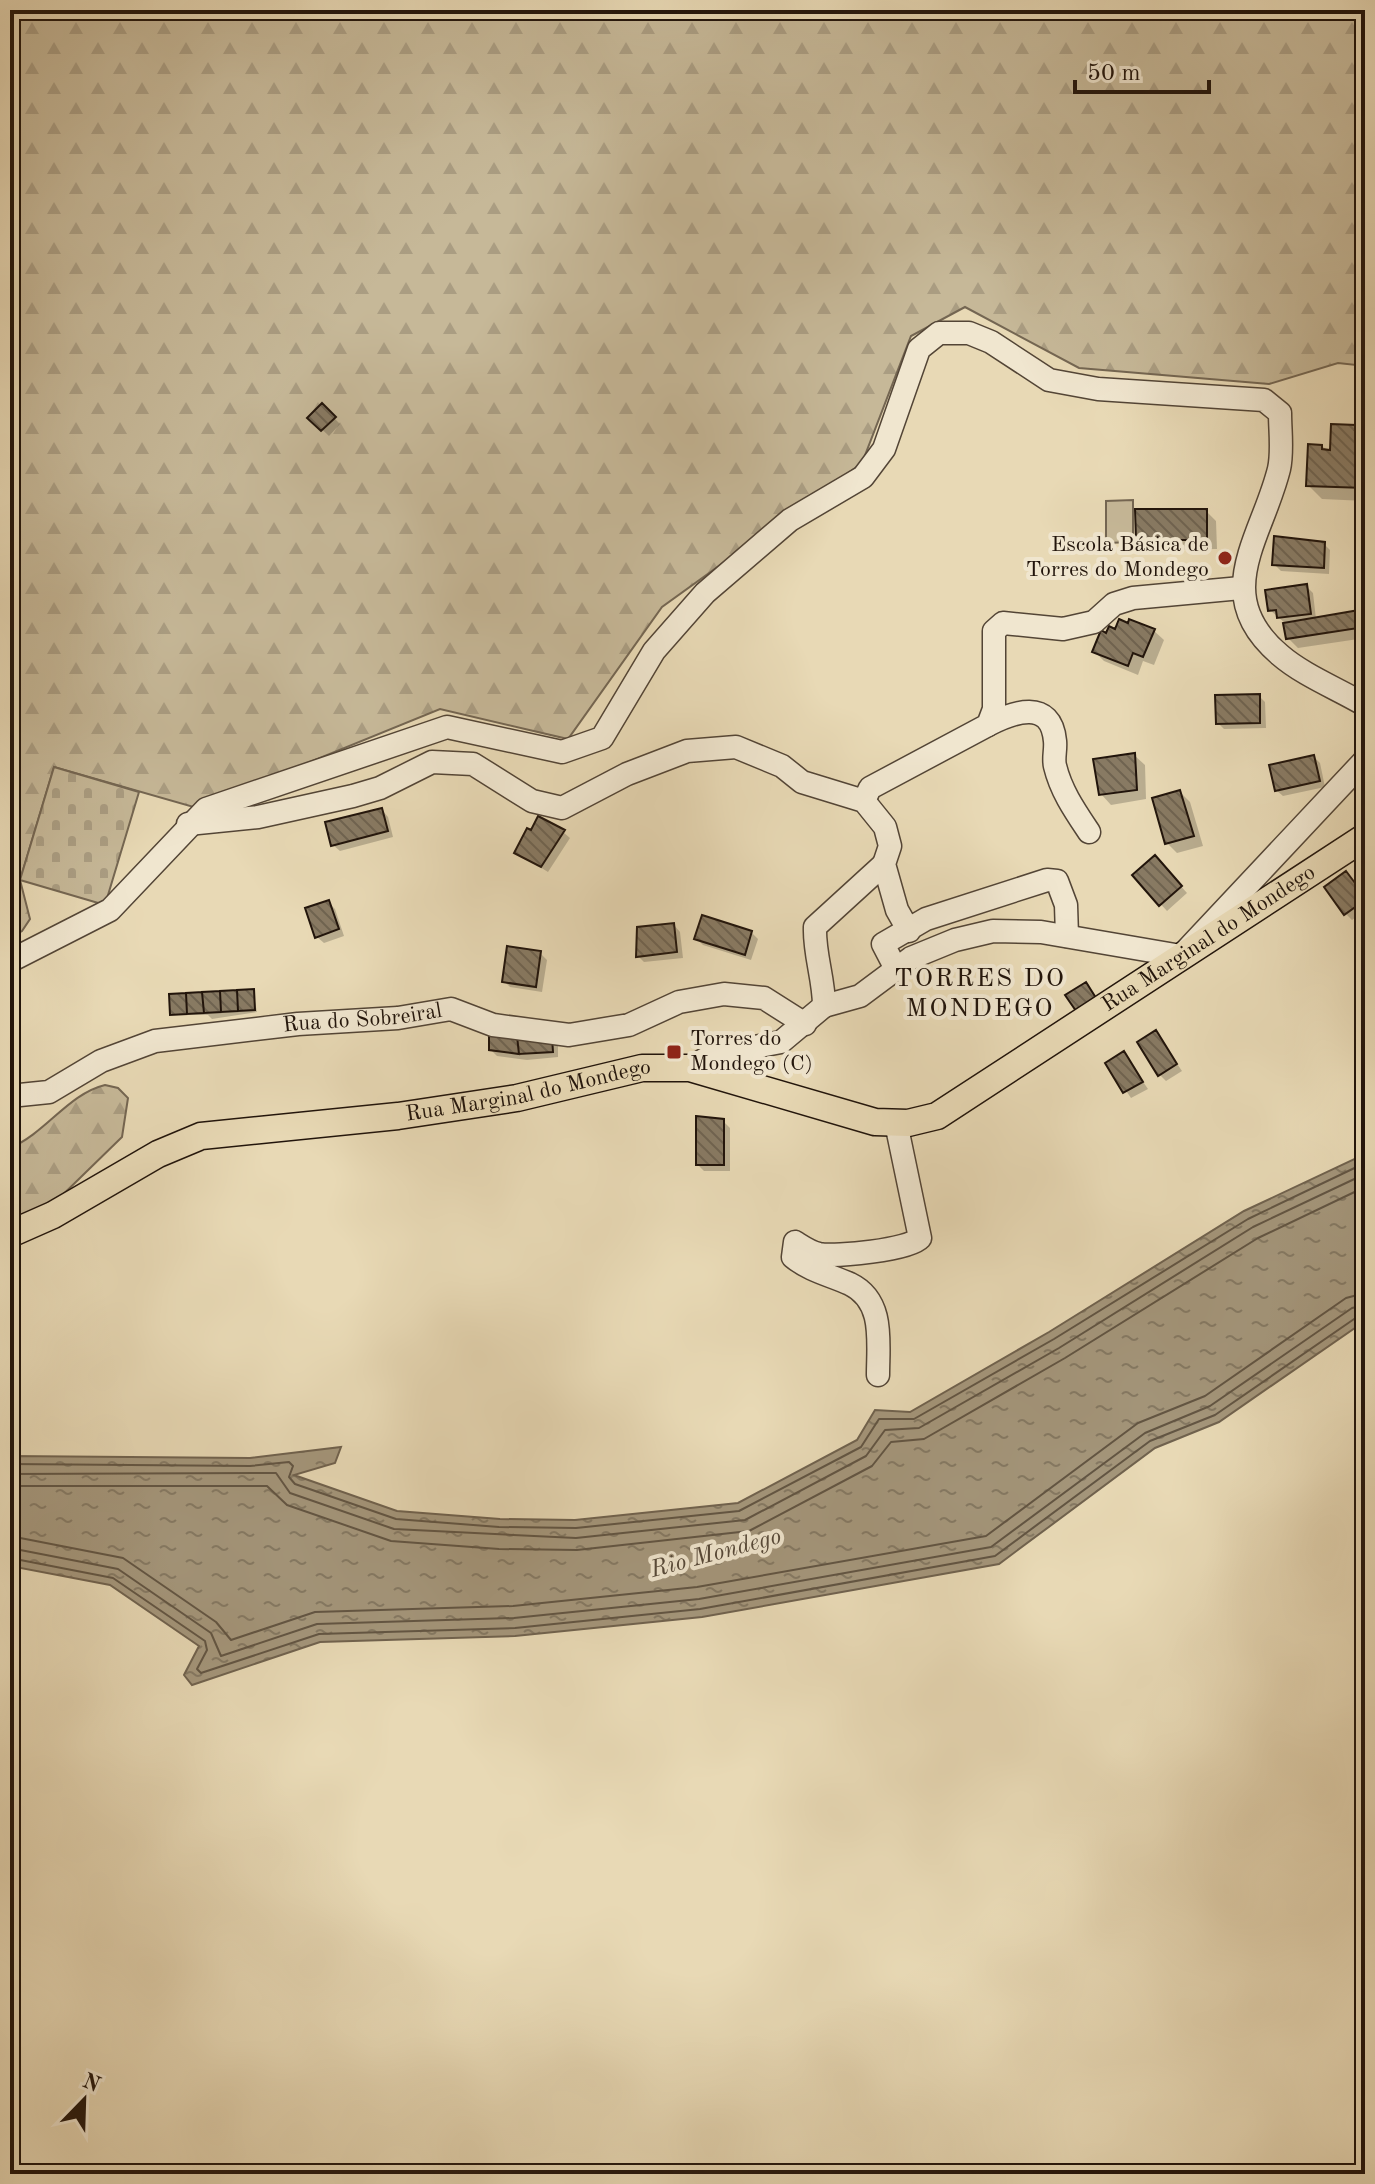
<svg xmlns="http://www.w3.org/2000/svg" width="1375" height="2184" viewBox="0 0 1375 2184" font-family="'Old Standard TT',serif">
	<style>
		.forest { fill: url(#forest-firs); stroke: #746652; stroke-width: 2 }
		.cemetery { fill: url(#cemetery-stones); stroke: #746652; stroke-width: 2 }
		.pitch { fill: #c6b898; stroke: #746652; stroke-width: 2 }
		.water { fill: url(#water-ripples); stroke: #70624e; stroke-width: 2 }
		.shadow { fill: #0003 }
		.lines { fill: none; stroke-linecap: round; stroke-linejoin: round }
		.shore { stroke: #625543; stroke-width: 2 }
		.building { fill: url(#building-back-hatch); stroke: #21140b; stroke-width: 2 }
		.minor-casing { stroke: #534536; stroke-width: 25 }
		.major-casing { stroke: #21140b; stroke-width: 29 }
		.minor { stroke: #f0e6cf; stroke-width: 22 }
		.major { stroke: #e8d9b5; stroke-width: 26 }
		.poi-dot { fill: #8f2418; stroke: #f0e6cf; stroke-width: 3 }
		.labels { text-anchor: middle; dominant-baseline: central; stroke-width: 8; stroke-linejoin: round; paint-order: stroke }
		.poi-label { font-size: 22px; fill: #21140b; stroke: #f0e6cf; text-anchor: end }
		.street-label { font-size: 22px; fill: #21140b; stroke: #f0e6cf }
		.water-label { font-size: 24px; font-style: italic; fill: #554838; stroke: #f0e6cf }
		.quarter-label { font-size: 26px; letter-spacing: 2px; fill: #21140b; stroke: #f0e6cf }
	</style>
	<defs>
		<pattern id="forest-firs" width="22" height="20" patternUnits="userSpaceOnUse" patternTransform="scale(2)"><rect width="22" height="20" fill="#c6b898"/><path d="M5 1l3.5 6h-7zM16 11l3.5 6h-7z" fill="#aa9d82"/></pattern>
		<pattern id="cemetery-stones" width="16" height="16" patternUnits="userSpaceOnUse" patternTransform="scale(2)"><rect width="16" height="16" fill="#c6b898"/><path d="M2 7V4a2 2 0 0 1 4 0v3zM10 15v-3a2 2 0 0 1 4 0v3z" fill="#aa9d82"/></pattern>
		<pattern id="water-ripples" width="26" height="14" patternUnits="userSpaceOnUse" patternTransform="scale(2)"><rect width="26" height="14" fill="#a4967b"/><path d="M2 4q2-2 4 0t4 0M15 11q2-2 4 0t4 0" fill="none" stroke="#857963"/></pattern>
		<pattern id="building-back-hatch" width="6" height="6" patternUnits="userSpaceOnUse" patternTransform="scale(2)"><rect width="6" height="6" fill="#887a63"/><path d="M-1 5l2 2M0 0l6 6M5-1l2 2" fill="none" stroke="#6f6350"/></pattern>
	</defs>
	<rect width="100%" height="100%" fill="#e8d9b5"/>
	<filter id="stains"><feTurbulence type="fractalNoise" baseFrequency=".0025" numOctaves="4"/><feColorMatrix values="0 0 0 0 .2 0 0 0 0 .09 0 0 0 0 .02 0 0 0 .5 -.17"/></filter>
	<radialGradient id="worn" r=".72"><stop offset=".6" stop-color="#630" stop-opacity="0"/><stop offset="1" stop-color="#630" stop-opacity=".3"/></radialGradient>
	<path class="forest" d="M10 10H1365V366L1338 363 1269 384 1079 368 965 307 911 336 862 463 662 607 568 739 440 709 197 808 54 767 20 880 30 919 22 931 10 938Z
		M105 1085 118 1088 128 1098 122 1137 44 1213 10 1221V1148C46 1133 68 1094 105 1085Z"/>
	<path class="cemetery" d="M54 767 139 792 105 905 20 880Z"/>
	<path class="pitch" d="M1133 500V542L1106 543V501Z"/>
	<path class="water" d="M1365 1154V1321L1219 1422 1155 1448 999 1564 702 1617 515 1636 320 1642 192 1685 184 1675 199 1646 110 1585 10 1566V1456L250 1458 341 1447 335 1463 294 1475 397 1511 500 1519 575 1520 738 1503 857 1440 875 1410 910 1412 1049 1332 1244 1211Z"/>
	<path class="shadow" d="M322 406 340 424 329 436 310 418Z
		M1333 427 1365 431V501L1322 499 1308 485 1321 446 1332 452Z
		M1206 511 1216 521 1217 549 1148 550 1138 540Z
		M1324 544 1330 550 1329 574 1281 571 1274 564Z
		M1307 587 1313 593 1316 619 1365 611V638L1298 648 1288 638 1285 623 1270 610Z
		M1153 630 1164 640 1154 665 1143 661 1138 675 1104 661 1094 651 1107 635 1116 631Z
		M1259 696 1265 702 1266 728 1224 729 1218 723Z
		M1134 755 1145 765 1146 799 1111 805 1101 794Z
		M1314 757 1320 763 1325 787 1283 796 1276 790Z
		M1180 792 1190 802 1203 846 1177 853 1167 843Z
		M382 810 388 817 393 837 340 851 333 845Z
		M563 832 570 838 548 872 517 853Z
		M1161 864 1187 893 1167 911 1134 875Z
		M1356 885 1365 886V911L1352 920 1346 914Z
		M328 902 335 909 344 936 324 943 317 937Z
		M674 925 680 932 683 958 644 962 638 956Z
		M751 932 758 939 751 960 703 945 697 939Z
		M540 953 547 960 542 992 510 987 504 981Z
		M253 992 257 1012 212 1019 208 1015 172 1014Z
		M1156 1033 1182 1071 1166 1081 1160 1075Z
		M551 1039 558 1046V1057L527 1060 497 1056 491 1050Z
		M1124 1054 1148 1089 1131 1098 1108 1064Z
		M723 1121 730 1128V1171H704L698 1165Z"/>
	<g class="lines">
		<path class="shore" d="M10 1464 250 1466 289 1462 293 1466 289 1477 295 1484 396 1519 499 1527 576 1528 739 1511 861 1447 879 1419H914L1054 1339 1248 1219 1365 1163
			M10 1474 276 1473 290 1493 394 1529 576 1538 745 1520 866 1456 885 1430 919 1428 1059 1348 1253 1227 1365 1174
			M10 1486H267L287 1505 391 1541 499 1549 577 1550 749 1531 872 1466 891 1442 924 1439 1065 1358 1258 1238 1365 1187
			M10 1536 123 1558 216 1622 231 1640 315 1612 513 1606 697 1587 986 1536 1138 1423 1205 1396 1346 1298 1365 1293
			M10 1548 118 1569 211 1633 221 1656 317 1624 514 1618 699 1599 991 1547 1145 1433 1210 1406 1352 1308 1365 1305
			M10 1558 113 1578 205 1641 207 1650 197 1669 201 1673 319 1634 515 1628 700 1609 995 1556 1150 1441 1215 1415 1357 1317 1365 1315"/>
	</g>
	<path class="building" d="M322 403 336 417 321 431 307 418Z
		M1331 424 1356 425 1355 430H1365V488L1306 486 1308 444 1322 445V449L1330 450Z
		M1135 509H1207V540H1136Z
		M1274 536 1325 542 1324 568 1272 565Z
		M1307 584 1311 614 1277 618 1276 610 1268 611 1265 590Z
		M1365 609V627L1286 639 1283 623Z
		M1119 619 1128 623 1129 619 1155 629 1143 657 1133 653 1128 666 1092 652 1101 630 1106 633 1109 626 1115 629Z
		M1260 694V723L1216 724 1215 695Z
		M1135 753 1137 790 1099 795 1093 759Z
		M1314 755 1320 781 1275 791 1269 765Z
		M1180 790 1194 836 1165 844 1152 798Z
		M382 808 388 831 331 846 325 822Z
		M538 816 565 830 541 867 514 853 527 828 531 830Z
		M1155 855 1182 886 1159 906 1132 875Z
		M1346 871 1355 883 1361 879 1365 885V900L1344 915 1324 887Z
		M329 900 339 929 315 938 305 908Z
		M702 915 752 931 745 955 694 939Z
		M674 923 677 952 636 957 637 927Z
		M507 946 541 951 536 987 502 982Z
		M1086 982 1096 998 1076 1011 1065 995Z
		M254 989 255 1010 238 1011 237 990Z
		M237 990 238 1011 221 1012 220 991Z
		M220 991 221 1012 204 1013 202 992Z
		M202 992 204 1013 187 1014 186 993Z
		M186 993 187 1014 170 1015 169 994Z
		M489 1030 517 1036 519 1054 489 1050Z
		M1156 1030 1177 1064 1158 1076 1137 1042Z
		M517 1036 552 1037 553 1052 519 1054Z
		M1124 1051 1143 1082 1123 1093 1105 1063Z
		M696 1116 724 1119V1165H696Z"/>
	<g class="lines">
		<g class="minor-casing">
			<g id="minor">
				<path d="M988 725C1013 712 1051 698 1055 741 1056 750 1053 758 1055 766 1061 791 1075 811 1089 832"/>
				<path d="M864 801 870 788 988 725 994 709V631L1003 623 1063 629 1094 622 1114 604 1133 598 1241 588"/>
				<path d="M188 824 258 817 353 796 380 788 432 762 473 764 532 801 562 808 627 774 687 751 736 747 782 766 802 782 864 801 885 827 890 846 884 864 897 910 909 931"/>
				<path d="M10 961 110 910 206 809 447 727 562 752 602 738 654 651 705 593 790 520 863 477 884 449 919 349 939 333H969L991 342 1049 380 1098 389 1264 400 1280 413C1280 431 1283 452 1279 469 1262 538 1209 595 1280 655 1303 675 1338 689 1365 705"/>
				<path d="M896 969 883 944 926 919 1047 880 1057 881 1066 905 1067 936"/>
				<path d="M824 1006 860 996 911 958 955 940 993 931 1041 932 1181 956 1365 760"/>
				<path d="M690 1068 712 1055 781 1042 824 1006C824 979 814 954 815 927L884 864"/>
				<path id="s1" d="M10 1096 49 1092 101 1061 155 1041 298 1024 398 1018 451 1009 493 1025 569 1035 629 1025 679 1002 724 994 764 998 805 1024"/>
				<path d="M878 1375C878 1342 885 1301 850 1284 830 1275 810 1271 793 1257L795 1242C803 1247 810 1252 819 1254 836 1257 909 1250 920 1238L896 1123"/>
			</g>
		</g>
		<g class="major-casing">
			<g id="major">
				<path id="s2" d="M10 1234 53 1215 158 1154 201 1136 398 1116 517 1098 642 1068H690L875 1122 908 1123 937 1116 1365 837"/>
			</g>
		</g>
		<use href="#minor" class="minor"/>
		<use href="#major" class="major"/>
	</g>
	<g class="poi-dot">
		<circle cx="1225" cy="558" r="8"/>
		<rect x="666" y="1044" width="16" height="16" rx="4"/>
	</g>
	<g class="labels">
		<g class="poi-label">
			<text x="1209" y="545">Escola Básica de<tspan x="1209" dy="25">Torres do Mondego</tspan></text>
			<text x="690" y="1039" text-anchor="start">Torres do<tspan x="690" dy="25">Mondego (C)</tspan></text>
		</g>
		<g class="street-label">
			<text stroke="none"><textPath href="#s2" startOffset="1290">Rua Marginal do Mondego</textPath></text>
			<text stroke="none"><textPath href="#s1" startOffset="366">Rua do Sobreiral</textPath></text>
			<text stroke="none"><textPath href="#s2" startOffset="546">Rua Marginal do Mondego</textPath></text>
		</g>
		<g class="water-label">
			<text transform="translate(716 1554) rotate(-15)">Rio Mondego</text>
		</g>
		<g class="quarter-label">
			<text x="980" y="979">TORRES DO<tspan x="980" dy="30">MONDEGO</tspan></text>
		</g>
	</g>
	<rect width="1375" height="2184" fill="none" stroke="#e8d9b5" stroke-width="40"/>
	<rect x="12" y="12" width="1351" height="2160" fill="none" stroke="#21140b" stroke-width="4"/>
	<rect x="20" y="20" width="1335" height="2144" fill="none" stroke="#21140b" stroke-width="2"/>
	<g transform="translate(84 2100) rotate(23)" stroke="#f0e6cf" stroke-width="6" paint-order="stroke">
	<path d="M0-6L14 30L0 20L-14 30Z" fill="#21140b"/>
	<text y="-12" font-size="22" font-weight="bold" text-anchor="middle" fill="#21140b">N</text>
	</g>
	<path d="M1075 80v12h134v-12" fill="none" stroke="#21140b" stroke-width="4"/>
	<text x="1087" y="80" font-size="24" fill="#21140b" stroke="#f0e6cf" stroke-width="6" paint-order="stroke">50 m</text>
	<rect width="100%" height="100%" filter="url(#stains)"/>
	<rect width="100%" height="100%" fill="url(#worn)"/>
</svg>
